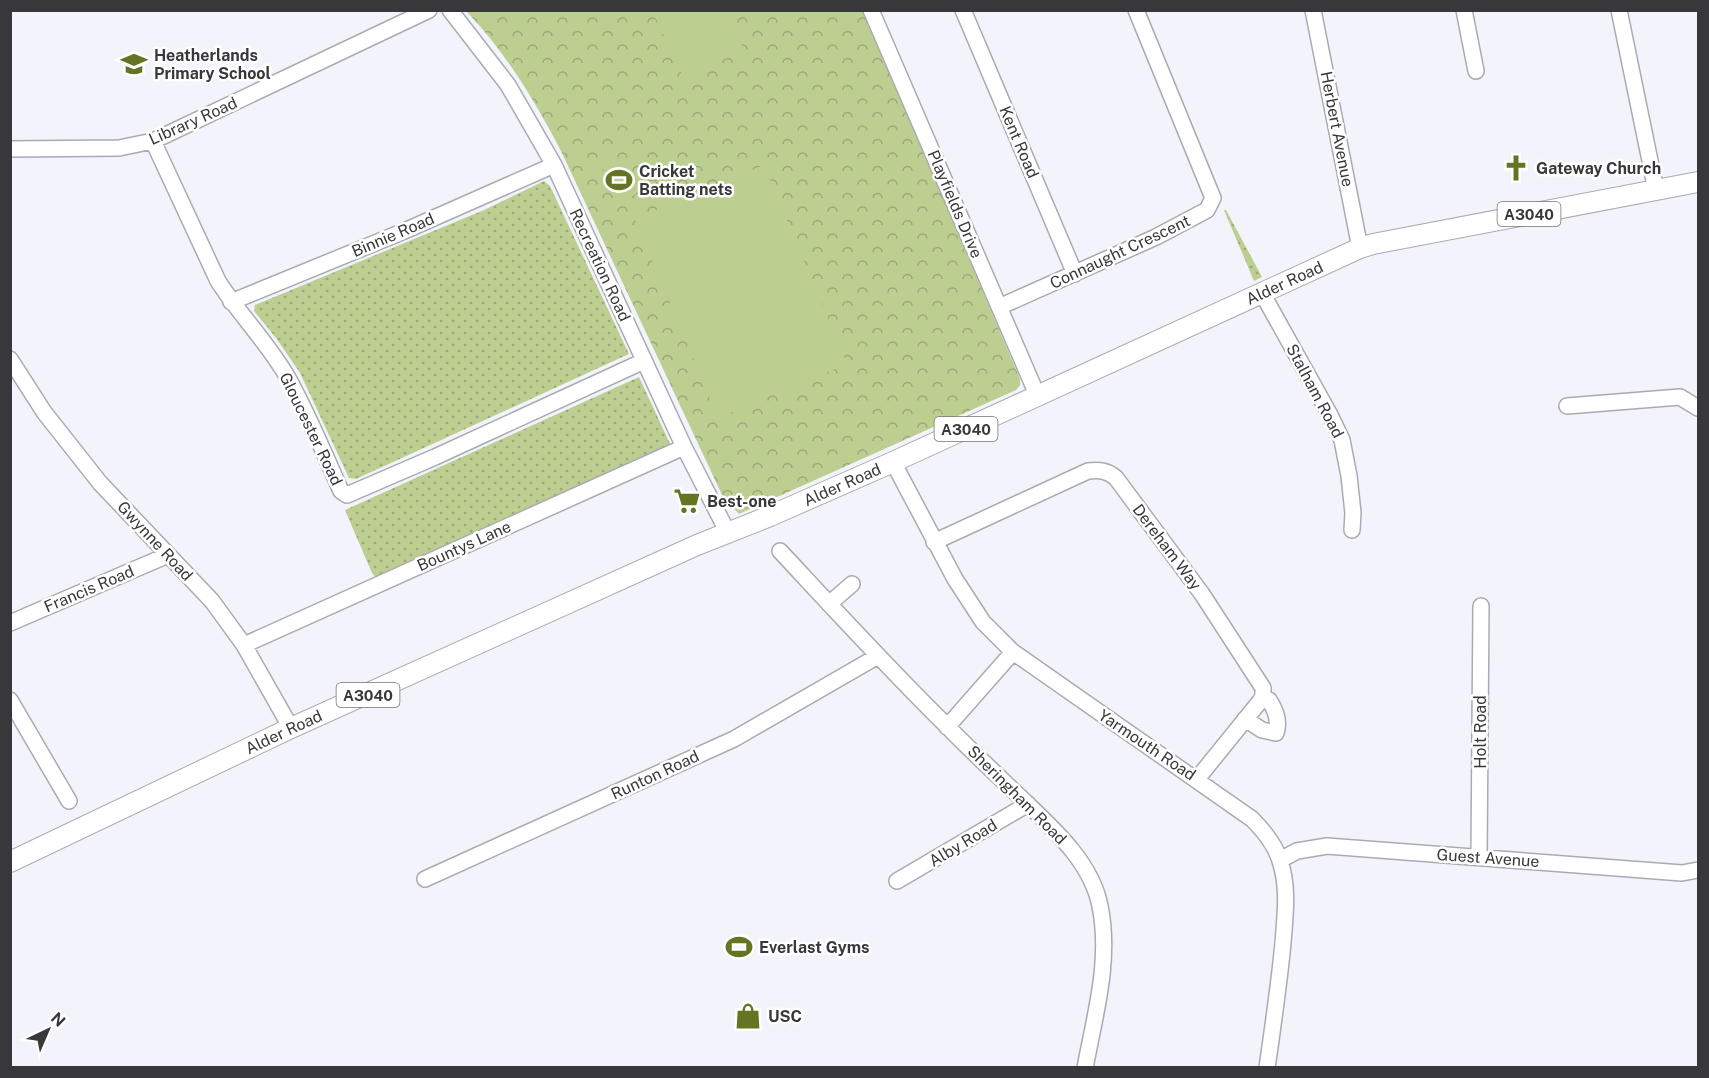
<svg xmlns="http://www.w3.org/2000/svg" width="1709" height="1078" viewBox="0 0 1709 1078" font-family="'Public Sans',sans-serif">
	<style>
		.grass { fill: url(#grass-dots) }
		.park { fill: url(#park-crowns) }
		.garden { fill: #bdce91 }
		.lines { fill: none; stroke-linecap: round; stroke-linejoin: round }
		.minor-casing { stroke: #aaabb2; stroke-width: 18 }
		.major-casing { stroke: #aaabb2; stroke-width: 22 }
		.minor { stroke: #fff; stroke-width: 15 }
		.major { stroke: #fff; stroke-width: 20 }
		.labels { text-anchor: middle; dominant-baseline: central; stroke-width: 5; stroke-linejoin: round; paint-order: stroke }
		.shield { fill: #fff; stroke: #747476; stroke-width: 1.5 }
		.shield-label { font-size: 15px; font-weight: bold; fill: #38383b }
		.poi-label { font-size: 16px; font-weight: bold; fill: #38383b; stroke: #fff; text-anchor: start }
		.street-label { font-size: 16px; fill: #38383b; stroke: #fff }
	</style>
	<defs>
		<pattern id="grass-dots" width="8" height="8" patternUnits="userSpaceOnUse" patternTransform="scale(1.5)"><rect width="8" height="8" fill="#bdce91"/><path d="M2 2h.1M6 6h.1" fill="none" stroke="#9ba878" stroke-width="1.8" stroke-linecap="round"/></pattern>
		<pattern id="park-crowns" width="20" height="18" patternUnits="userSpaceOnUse" patternTransform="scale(1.5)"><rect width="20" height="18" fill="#bdce91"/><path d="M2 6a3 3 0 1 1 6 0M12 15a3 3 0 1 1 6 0" fill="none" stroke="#9ba878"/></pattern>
	</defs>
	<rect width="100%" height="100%" fill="#f2f3fb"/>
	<path class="grass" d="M544 181 550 186 629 354 356 479 349 478 300 373 276 338 254 311 255 305 484 210Z
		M1224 210H1226L1262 277 1254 281Z
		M639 377 672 448 376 578 372 573 345 510Z"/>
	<path class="park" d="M466 11H864L1020 379V385L1016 390 739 514 723 497 561 151C535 101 505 51 466 11Z"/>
	<path class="garden" d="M667 11H725L744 50 684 79 655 17Z
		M614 158 636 194 623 201 601 166Z
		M764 165 847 364 718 418 635 219Z"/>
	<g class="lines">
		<g class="minor-casing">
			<path id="minor" d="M450 10 508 85 554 165 684 447 728 533
				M871 10 1038 397
				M963 10 1075 274
				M1313 10 1360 248
				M1464 10 1476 71
				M1619 10 1656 190
				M153 141 218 281C239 314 268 343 288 378 308 414 324 453 341 491L347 495 435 457 644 361
				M10 149 119 148 153 141 429 10
				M1262 293 1330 415 1342 440 1349 476 1353 513 1352 530
				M231 302 402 232 554 165
				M999 307 1156 237 1207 210 1213 198 1136 10
				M10 359 44 412 100 483 212 601 244 645 291 728
				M1567 406 1680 397 1698 408
				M893 462 955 579 983 622 1013 652 1252 819C1264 831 1275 844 1280 861 1289 888 1285 915 1283 943 1279 985 1273 1026 1267 1068
				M934 542 1088 471C1099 470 1107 470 1116 478L1202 594 1263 688V695L1261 700 1197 779
				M780 551C835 610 889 669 946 725 969 749 994 772 1018 795 1050 826 1091 860 1100 906 1111 961 1095 1014 1085 1068
				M829 604 852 584
				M10 623 168 555
				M244 645 684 447
				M10 700 69 801
				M1245 719 1262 730 1276 733C1280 721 1275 709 1269 700H1261
				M947 727 1013 652
				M1479 857 1481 606
				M1280 860 1297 851 1327 846 1682 873 1698 870
				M425 879 734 739 878 656
				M897 881 1028 804"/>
		</g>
		<g class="major-casing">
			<g id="major">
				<path id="s1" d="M10 862 291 728 697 545 770 516 893 462 1360 248 1373 244 1698 182"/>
			</g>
		</g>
		<use href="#minor" class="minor"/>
		<use href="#major" class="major"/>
	</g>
	<defs>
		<g id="school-bare" transform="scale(2.07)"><path d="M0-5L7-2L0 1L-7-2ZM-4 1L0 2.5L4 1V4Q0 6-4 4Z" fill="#637523" stroke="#fff" stroke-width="2.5" paint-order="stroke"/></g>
		<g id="church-bare" transform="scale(2.07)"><path d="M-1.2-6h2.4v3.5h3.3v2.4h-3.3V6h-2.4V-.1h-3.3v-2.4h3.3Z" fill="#637523" stroke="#fff" stroke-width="2.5" paint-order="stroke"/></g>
		<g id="stadium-bare" transform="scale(2.07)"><path d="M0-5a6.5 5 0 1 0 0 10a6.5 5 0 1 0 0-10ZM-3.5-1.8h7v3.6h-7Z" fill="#637523" stroke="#fff" stroke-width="2.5" paint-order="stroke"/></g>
		<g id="supermarket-bare" transform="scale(2.07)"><path d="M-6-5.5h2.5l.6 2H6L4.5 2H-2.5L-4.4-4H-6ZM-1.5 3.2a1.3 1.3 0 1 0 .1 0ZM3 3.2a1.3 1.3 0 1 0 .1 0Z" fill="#637523" stroke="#fff" stroke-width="2.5" paint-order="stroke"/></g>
		<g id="shop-bare" transform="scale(2.07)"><path d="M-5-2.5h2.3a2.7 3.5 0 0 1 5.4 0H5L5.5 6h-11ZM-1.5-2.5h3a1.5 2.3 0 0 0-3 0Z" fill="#637523" stroke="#fff" stroke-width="2.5" paint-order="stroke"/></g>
	</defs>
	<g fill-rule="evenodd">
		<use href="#school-bare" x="134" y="64"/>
		<use href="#church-bare" x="1516" y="168"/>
		<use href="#stadium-bare" x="619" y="180"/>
		<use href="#supermarket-bare" x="687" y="501"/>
		<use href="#stadium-bare" x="739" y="947"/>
		<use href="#shop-bare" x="748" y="1016"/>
	</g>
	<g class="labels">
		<g class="shield">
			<rect x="1497.5" y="202" width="63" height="24" rx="4.5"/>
			<rect x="934.5" y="417" width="63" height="24" rx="4.5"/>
			<rect x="336.5" y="683" width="63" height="24" rx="4.5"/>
		</g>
		<g class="shield-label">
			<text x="1529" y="214">A3040</text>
			<text x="966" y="429">A3040</text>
			<text x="368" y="695">A3040</text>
		</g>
		<g class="poi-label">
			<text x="154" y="55">Heatherlands<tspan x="154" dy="18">Primary School</tspan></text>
			<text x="1536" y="168">Gateway Church</text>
			<text x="639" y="171">Cricket<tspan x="639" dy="18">Batting nets</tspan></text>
			<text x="707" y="501">Best-one</text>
			<text x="759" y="947">Everlast Gyms</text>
			<text x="768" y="1016">USC</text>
		</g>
		<g class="street-label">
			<text transform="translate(193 121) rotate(-24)">Library Road</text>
			<text transform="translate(1337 129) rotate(79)">Herbert Avenue</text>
			<text transform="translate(1019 142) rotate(67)">Kent Road</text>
			<text transform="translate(955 204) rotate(67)">Playfields Drive</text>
			<text transform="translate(393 235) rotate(-23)">Binnie Road</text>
			<text transform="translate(1120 252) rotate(-25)">Connaught Crescent</text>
			<text transform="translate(600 265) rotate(65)">Recreation Road</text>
			<text stroke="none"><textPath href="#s1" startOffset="1400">Alder Road</textPath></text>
			<text transform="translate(1315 391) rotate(62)">Stalham Road</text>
			<text transform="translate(311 429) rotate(64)">Gloucester Road</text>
			<text stroke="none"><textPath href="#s1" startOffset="914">Alder Road</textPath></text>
			<text transform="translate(155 541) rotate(47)">Gwynne Road</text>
			<text transform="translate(464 546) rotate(-24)">Bountys Lane</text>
			<text transform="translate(1167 547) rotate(53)">Dereham Way</text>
			<text transform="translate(89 589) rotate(-23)">Francis Road</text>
			<text transform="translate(1480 732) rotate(-90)">Holt Road</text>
			<text stroke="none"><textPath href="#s1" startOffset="303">Alder Road</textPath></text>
			<text transform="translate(1147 745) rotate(34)">Yarmouth Road</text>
			<text transform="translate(655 775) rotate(-25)">Runton Road</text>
			<text transform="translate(1017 795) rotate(45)">Sheringham Road</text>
			<text transform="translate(963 843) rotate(-31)">Alby Road</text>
			<text transform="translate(1488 858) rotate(4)">Guest Avenue</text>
		</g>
	</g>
	<rect width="1709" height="1078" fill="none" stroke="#38383b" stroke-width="24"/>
	<g transform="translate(48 1030) rotate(44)" stroke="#ffffff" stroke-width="4.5" paint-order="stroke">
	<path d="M0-4.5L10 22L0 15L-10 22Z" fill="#38383b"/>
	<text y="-9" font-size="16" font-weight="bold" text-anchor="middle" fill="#38383b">N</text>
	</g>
</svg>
